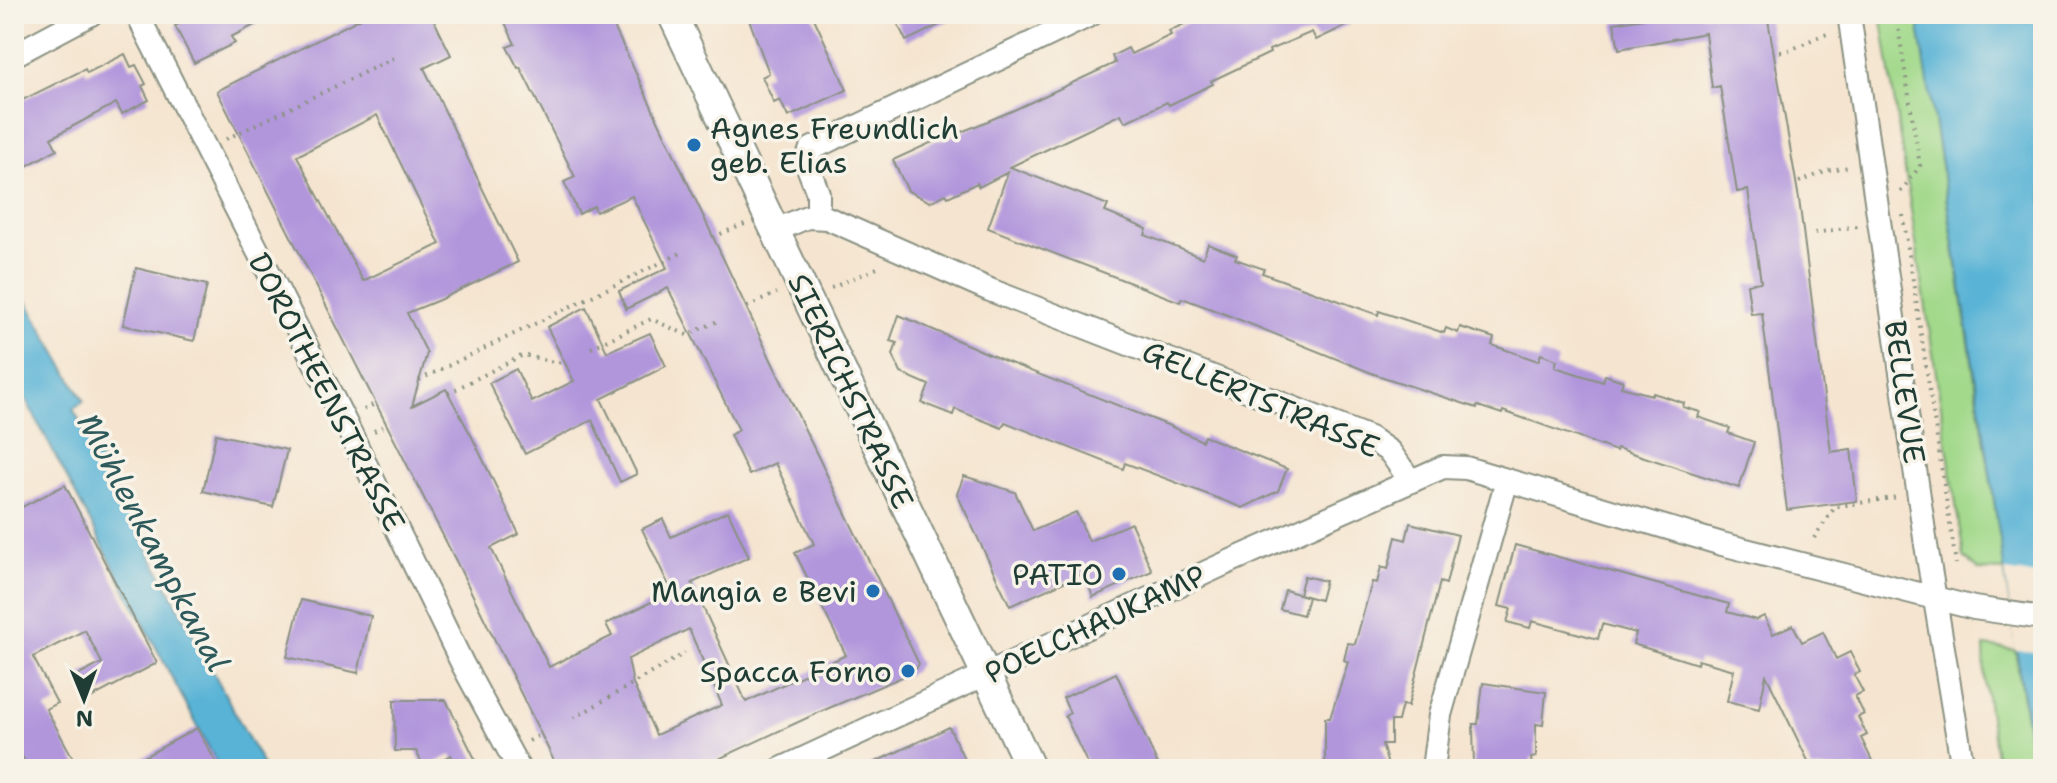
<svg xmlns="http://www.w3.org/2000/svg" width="2057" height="783" viewBox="0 0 2057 783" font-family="'Shantell Sans',sans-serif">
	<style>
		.green { fill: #a2d98b; stroke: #608b60; stroke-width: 2 }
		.water { fill: #59b3d6; stroke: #3c7885; stroke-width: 2 }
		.pier { fill: #f5e5d0 }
		.building { fill: #b196dc; fill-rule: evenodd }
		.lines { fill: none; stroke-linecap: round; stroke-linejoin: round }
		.minor-casing { stroke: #8a9182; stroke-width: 26 }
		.major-casing { stroke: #8a9182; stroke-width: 32 }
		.path { stroke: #8a9182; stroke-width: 4; stroke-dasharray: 2 6; stroke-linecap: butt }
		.minor { stroke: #fff; stroke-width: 22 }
		.major { stroke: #fff; stroke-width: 28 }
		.poi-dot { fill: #1f6fb2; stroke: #f7f3e8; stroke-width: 3 }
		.labels { text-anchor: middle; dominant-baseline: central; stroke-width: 7; stroke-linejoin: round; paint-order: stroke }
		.poi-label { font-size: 30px; fill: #1f3d34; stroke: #f7f3e8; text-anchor: end }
		.street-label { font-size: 30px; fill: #1f3d34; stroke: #f7f3e8 }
		.water-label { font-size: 32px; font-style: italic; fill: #2e5a5c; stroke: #f7f3e8 }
	</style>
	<rect width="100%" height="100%" fill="#f7f3e8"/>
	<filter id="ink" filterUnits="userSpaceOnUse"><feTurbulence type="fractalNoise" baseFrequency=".0125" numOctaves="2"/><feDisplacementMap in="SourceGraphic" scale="16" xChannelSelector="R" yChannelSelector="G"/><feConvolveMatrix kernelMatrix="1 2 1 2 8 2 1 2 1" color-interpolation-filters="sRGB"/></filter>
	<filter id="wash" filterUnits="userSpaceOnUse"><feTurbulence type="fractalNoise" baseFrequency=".006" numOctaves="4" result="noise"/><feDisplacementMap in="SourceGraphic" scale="32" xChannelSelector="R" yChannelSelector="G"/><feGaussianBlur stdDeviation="1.8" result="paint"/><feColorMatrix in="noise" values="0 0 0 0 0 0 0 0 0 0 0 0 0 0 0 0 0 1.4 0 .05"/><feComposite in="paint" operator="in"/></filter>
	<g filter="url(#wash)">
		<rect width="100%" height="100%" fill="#f5e5d0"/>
		<path class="green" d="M1881 14H1917L2005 571 1978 570 1964 557Z
			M1984 646 2015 650 2034 769H1998L1985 684Z"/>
		<path class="water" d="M1917 14H2043V769H2034L1981 412Z
			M14 279 84 401 73 409 265 769H220L14 377Z"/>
		<path class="pier" d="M2005 571 2043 576V653L2015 650Z"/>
		<g id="blocks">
			<path class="building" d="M185 14H276L231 37 235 43 194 63 175 26 188 19Z
				M369 14H431L451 55 424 68 518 262 439 300 407 313 427 353 412 406 446 389 472 437 519 534 491 548 549 667 612 636 606 624 672 592 642 529 663 519 671 537 728 511 749 557 692 583 746 702 846 655 795 553 814 544 775 463 749 475 730 435 739 430 668 288 626 309 619 291 667 268 632 196 596 212 594 206 579 214 564 182 575 177 520 67 518 68 507 47 515 44 501 14H608L772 362 919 664 914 672 822 711 697 769H558L458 565 217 91ZM377 115 440 244 363 281 297 156ZM689 629 722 705 656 735 633 684 628 659Z
				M747 14H812L847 90 788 117 780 100 774 103 762 77 769 73Z
				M893 14H962L906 41Z
				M1206 14H1371L1316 40 1312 32 1269 50 1270 53 1211 81 1213 84 1169 105 1167 102 1125 122 1121 114 1010 167 1108 205 1105 212 1147 229 1145 235 1203 258 1208 244 1237 255 1235 259 1264 269 1262 273 1378 315 1379 311 1444 333 1446 328 1458 333 1460 327 1494 338 1492 345 1538 361 1541 354 1557 360 1555 367 1603 382 1605 375 1623 381 1621 387 1652 395 1653 393 1684 403 1683 407 1700 412 1698 417 1730 428 1728 433 1754 442 1739 488 1617 448 1616 451 1503 411 1502 414 1478 406 1477 408 1374 374 1230 316 1182 298 1180 302 988 228 1008 172 979 187 977 183 948 197 946 194 930 202 908 191 893 160 939 139 940 141 1014 110 1115 63 1112 56 1128 48 1131 54 1171 35 1169 31Z
				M1666 14H1767L1799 199 1831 452 1851 449 1857 501 1787 510 1762 313 1751 314 1747 284 1761 282 1748 190 1737 192 1720 86 1712 88 1705 33 1619 49 1614 23Z
				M125 54 131 67 136 65 146 84 142 86 149 100 122 114 116 103 51 138 57 149 14 173V104L85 69 87 73Z
				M136 268 207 285 194 341 123 325Z
				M586 307 607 352 650 333 666 366 601 399 637 474 620 482 592 420 525 454 489 383 516 369 532 402 574 381 547 327Z
				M899 315 1005 361 1170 426 1202 441 1204 436 1287 469 1278 491 1243 508 1125 463 1123 469 1005 422 1002 428 955 409 953 415 922 403 929 385 901 373 893 355 897 343 890 341Z
				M216 434 287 450 273 507 203 491Z
				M964 476 1015 492 1033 531 1076 512 1089 541 1131 523 1152 571 1093 597 1084 573 1010 606 957 494Z
				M65 485 157 663 89 699 77 676 102 663 85 630 33 657 57 703 46 709 79 769H29L17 747 14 735V511Z
				M1410 523 1458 535 1446 584 1440 582 1408 706 1402 705 1398 721H1391V744H1382L1389 769H1325V718H1330L1348 662 1344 660 1348 643 1355 644 1372 582 1377 583 1381 567 1388 569 1396 537 1406 540Z
				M1515 545 1729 604 1727 612 1756 620 1764 616 1773 634 1793 625 1802 642 1823 632 1836 659 1850 652 1860 672 1854 675 1863 692 1855 696 1864 714 1858 717 1867 735 1861 738 1876 769H1812L1766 675 1759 709 1727 701 1734 670 1698 660 1697 664 1633 644 1636 633 1602 624 1598 639 1532 621 1530 628 1507 622 1511 609 1499 606Z
				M1304 576 1325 581 1320 600 1299 594Z
				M1285 590 1308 597 1303 615 1280 609Z
				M301 600 371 616 358 673 287 657Z
				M1116 673 1129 701 1160 769H1090L1065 716 1070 713 1063 698Z
				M1483 683 1546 692 1543 725 1536 724V757L1531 758 1532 769H1474L1473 724H1478Z
				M394 700H446L480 769H457L451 755 424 768 416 751H395Z
				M949 727 969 769H860L916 743Z
				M197 728 220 769H122Z"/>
		</g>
	</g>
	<g filter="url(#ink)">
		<use href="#blocks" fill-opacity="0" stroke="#8a9182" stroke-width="2"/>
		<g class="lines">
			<g class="minor-casing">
				<path id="minor" d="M137 14 344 420 463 665 519 769
					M1849 14 1926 545 1963 769
					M14 55 91 14
					M818 216V193L806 162 811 149 1092 14
					M774 231 807 217 827 218 990 290 1370 438 1390 452 1410 480
					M781 769 1222 565 1443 467 1466 468 1722 544 1974 608 2043 618
					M1433 769 1440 715 1507 480"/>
			</g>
			<g class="major-casing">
				<path id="major" d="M672 14 1031 769"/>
			</g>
			<path class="path" d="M1896 14 1920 166 1899 194
				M1780 52C1799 49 1810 38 1828 34
				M226 139 394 58
				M1799 182 1830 170 1849 167
				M1903 215 1956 564
				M1815 233 1857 226
				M713 237 745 224
				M831 288 882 266
				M747 307 777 293
				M591 348 651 319 687 335 718 321
				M419 380 683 252
				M448 393 523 355 558 363 564 360
				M364 410 376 403
				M374 431 387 425
				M1814 538 1835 507 1898 497
				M574 718 685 653
				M529 741 540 735"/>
			<use href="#minor" class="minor"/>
			<use href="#major" class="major"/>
		</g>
	</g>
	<g class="poi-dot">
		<circle cx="694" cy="145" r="8"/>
		<circle cx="1119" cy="574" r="8"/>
		<circle cx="873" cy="591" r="8"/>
		<circle cx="908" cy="671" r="8"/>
	</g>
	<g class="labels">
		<g class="poi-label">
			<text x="710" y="128" text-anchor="start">Agnes Freundlich<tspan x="710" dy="34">geb. Elias</tspan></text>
			<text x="1103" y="574">PATIO</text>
			<text x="857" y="591">Mangia e Bevi</text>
			<text x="892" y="671">Spacca Forno</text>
		</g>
		<g class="street-label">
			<text transform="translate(851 391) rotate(65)">SIERICHSTRASSE</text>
			<text transform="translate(327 392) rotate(63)">DOROTHEENSTRASSE</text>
			<text transform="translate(1905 392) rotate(82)">BELLEVUE</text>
			<text transform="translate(1261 399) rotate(23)">GELLERTSTRASSE</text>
			<text transform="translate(1095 624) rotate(-25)">POELCHAUKAMP</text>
		</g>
		<g class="water-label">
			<text transform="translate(154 542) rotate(62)">Mühlenkampkanal</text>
		</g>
	</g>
	<rect width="2057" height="783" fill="none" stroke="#f7f3e8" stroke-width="48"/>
	<g transform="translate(84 699) rotate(179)" stroke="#f7f3e8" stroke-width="6" paint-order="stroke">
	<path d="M0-6L14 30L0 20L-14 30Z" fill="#1f3d34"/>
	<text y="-12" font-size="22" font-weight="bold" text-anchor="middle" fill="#1f3d34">N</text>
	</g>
</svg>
